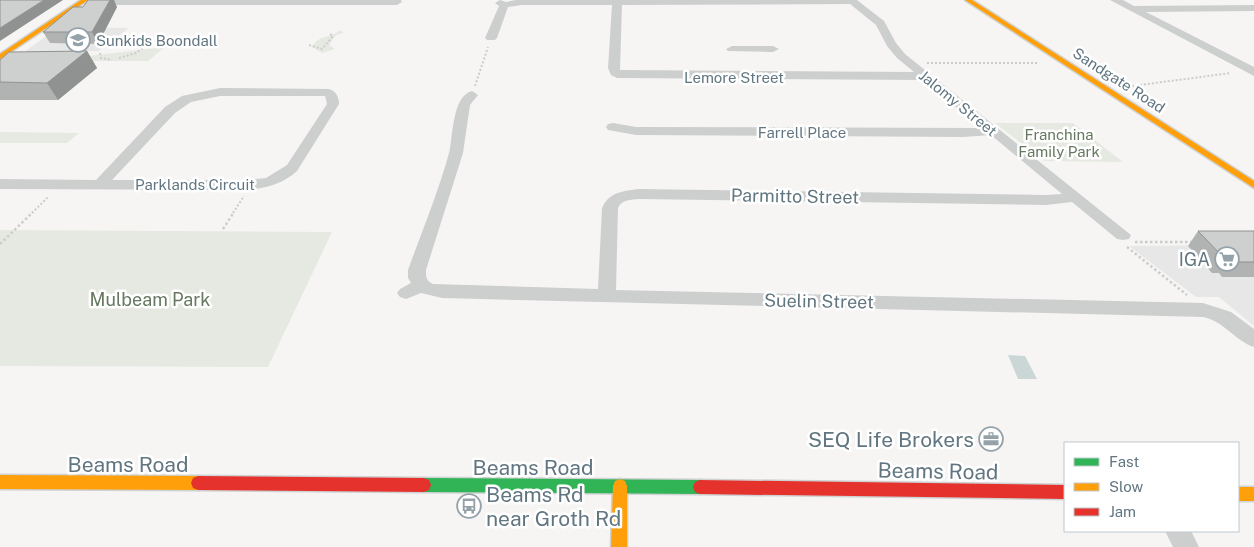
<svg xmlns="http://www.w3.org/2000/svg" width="1254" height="547" viewBox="0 0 1254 547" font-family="'Public Sans',sans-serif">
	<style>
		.built { fill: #e6e7e6 }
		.green { fill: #e6e9e2 }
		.water { fill: #cbd6d7 }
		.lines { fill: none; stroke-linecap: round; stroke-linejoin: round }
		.fast-casing { stroke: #cfd2d3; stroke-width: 3 }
		.slow-casing { stroke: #cfd2d3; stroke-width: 3 }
		.jam-casing { stroke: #cfd2d3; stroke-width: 3 }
		.path-far1 { stroke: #cccccd; stroke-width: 2; stroke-dasharray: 2 2; stroke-linecap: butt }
		.path { stroke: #cccccd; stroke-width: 2.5; stroke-dasharray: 2.5 2.5; stroke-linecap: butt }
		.street { fill: #cdcfcf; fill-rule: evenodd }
		.fast { fill: #30b455; fill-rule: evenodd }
		.slow { fill: #ff9f0a; fill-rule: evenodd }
		.jam { fill: #e5322d; fill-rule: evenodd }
		.wall { fill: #b1b3b3 }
		.shaded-wall { fill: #909292 }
		.building { fill: #ced0d0; stroke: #909292 }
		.labels { text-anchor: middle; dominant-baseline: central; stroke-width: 5; stroke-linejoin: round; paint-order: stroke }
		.far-poi-label { font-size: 15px; fill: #617680; stroke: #fff; text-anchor: start }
		.far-street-label { font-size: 15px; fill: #617680; stroke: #fff }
		.far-park-label { font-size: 15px; fill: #667860; stroke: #fff }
		.street-label { font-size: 18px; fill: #617680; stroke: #fff }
		.poi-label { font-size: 18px; fill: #617680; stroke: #fff; text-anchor: end }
		.park-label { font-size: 18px; fill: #667860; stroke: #fff }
		.near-poi-label { font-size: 21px; fill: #617680; stroke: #fff; text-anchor: end }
		.near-street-label { font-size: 21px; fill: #617680; stroke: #fff }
	</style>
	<rect width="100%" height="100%" fill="#f6f5f4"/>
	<path class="built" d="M59 27 129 28 99 51 24 52Z
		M1254 245V326L1219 297H1196L1129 246Z"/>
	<path class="green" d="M340 30 344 33 336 35 329 45 335 49 322 53 312 47C322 32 329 40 340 30Z
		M165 47 148 61H59L62 59Z
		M995 123H1073L1123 162 1044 161Z
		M0 132 79 133 67 143H0Z
		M0 230 332 232 268 367 0 366Z"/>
	<path class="water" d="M1008 355 1025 356 1037 379H1018Z"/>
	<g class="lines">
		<g class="fast-casing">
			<path id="fast" d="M424 478 700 480 705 482 707 487 705 492 700 494 424 492 419 490 417 485 419 480Z"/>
		</g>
		<g class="slow-casing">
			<path id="slow" d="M81 0H88L0 59V54Z
				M965 0H972L1254 181V188Z
				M0 475 198 476 203 478 205 483 203 488 198 490 0 489Z
				M620 479 625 481 627 486V547H611L613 486 615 481Z
				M1238 487H1254V501H1238Z"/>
		</g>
		<g class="jam-casing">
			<path id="jam" d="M198 476 424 478 429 480 431 485 429 490 424 492 198 490 193 488 191 483 193 478Z
				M700 480 1065 485V499L700 494 695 492 693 487 695 482Z"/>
		</g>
		<path class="path-far1" d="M309 45 322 49 333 36 330 34
			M100 53 101 58 112 60
			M119 58 136 53 143 48
			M927 63H1039
			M475 86 488 47
			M1132 86 1231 73
			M32 213 48 197
			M233 213 244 196"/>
		<path class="path" d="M223 229 234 212
			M1135 242H1192
			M0 244 33 212
			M1127 247 1187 295"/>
		<path class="street" d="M88 0H401L402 2 397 5H92L88 4Z
			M500 0 506 2 516 0H857L884 21 896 43 905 54 1131 235 1129 239 1123 240 1117 239 1072 202 1046 205 639 199C631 200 622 199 618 208L616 290 1203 303 1231 312 1254 329V347C1235 341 1224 321 1203 317L442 298 421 293 406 299 400 297 397 293 400 289 411 283 408 278V270C422 231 438 193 449 153 453 137 452 96 472 91L478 95 470 105 463 153 426 270C426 277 426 281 433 284L598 289 602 208C609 192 623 191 639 189L1046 195 1062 194 991 135 963 137 636 135 608 130 606 127 608 124 613 123 636 127 981 128 923 80 617 78 611 75 608 68 612 5H522L508 7 497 38 495 40H487L485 38 499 6 495 3ZM850 4 876 25 887 46 897 58 914 72 620 70 622 5Z
			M1110 0H1123L1134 6 1254 5V11L1146 12 1254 67V76Z
			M732 46H773L779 49 773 52 728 51 726 49Z
			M220 88 329 89C336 91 339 97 339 104L297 171C283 184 266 188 247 190L0 189V179L96 180 165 107 182 96ZM220 96H325L327 104 287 165 266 178 247 180H112L175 113 191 102Z
			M1165 531H1191L1199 547H1173Z"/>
		<use href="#fast" class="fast"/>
		<use href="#slow" class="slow"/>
		<use href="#jam" class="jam"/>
	</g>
	<path class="wall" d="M117 7 98 44 50 43 43 32Z
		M87 51 97 68 58 100H0V60Z
		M1198 231H1254V277H1222L1219 273H1212L1188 246Z"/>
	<path class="shaded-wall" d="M44 0H63L0 41V28Z
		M110 0H114L117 7 98 44 92 32Z
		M87 51 97 68 58 100 47 83Z"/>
	<path class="building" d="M0 0H44L0 28Z
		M88 0H110L92 32H43L73 7H83Z
		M87 51 47 83 0 82V60L9 52Z
		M1198 231H1254V262H1235L1231 258H1224Z"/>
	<defs>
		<g id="school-ring" transform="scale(1.25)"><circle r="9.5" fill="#fff" stroke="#95a2a9" stroke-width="1.5"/><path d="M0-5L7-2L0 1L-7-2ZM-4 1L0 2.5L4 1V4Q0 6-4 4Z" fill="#95a2a9"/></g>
		<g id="supermarket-ring" transform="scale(1.25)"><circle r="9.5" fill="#fff" stroke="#95a2a9" stroke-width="1.5"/><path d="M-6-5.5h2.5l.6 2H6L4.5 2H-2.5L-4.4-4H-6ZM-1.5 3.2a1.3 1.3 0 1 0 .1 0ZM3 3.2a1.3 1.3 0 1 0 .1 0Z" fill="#95a2a9"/></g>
		<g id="office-ring" transform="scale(1.25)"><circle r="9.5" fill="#fff" stroke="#95a2a9" stroke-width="1.5"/><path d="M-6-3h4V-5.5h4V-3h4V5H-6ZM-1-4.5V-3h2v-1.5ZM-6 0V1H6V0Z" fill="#95a2a9"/></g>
		<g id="bus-ring" transform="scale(1.25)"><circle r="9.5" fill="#fff" stroke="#95a2a9" stroke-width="1.5"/><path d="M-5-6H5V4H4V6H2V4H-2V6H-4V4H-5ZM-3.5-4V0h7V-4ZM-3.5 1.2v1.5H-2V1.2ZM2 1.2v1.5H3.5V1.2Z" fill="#95a2a9"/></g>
	</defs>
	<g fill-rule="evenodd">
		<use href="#school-ring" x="78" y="40"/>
		<use href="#supermarket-ring" x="1227" y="259"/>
		<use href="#office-ring" x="991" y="439"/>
		<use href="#bus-ring" x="469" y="506"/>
	</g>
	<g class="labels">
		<g class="far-poi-label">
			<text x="96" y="40">Sunkids Boondall</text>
		</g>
		<g class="far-street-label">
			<text x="734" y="77">Lemore Street</text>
			<text transform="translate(1119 80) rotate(33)">Sandgate Road</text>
			<text transform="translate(958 103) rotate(39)">Jalomy Street</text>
			<text x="802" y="132">Farrell Place</text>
			<text x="195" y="184">Parklands Circuit</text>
		</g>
		<g class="far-park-label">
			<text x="1059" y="134">Franchina<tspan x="1059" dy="17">Family Park</tspan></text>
		</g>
		<g class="street-label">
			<text transform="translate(795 196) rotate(1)">Parmitto Street</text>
			<text transform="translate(819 301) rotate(1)">Suelin Street</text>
		</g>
		<g class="poi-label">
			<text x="1210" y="259">IGA</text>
		</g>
		<g class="park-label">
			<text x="150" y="299">Mulbeam Park</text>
		</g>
		<g class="near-poi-label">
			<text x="974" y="439">SEQ Life Brokers</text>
			<text x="486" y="494" text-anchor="start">Beams Rd<tspan x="486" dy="24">near Groth Rd</tspan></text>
		</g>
		<g class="near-street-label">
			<text x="128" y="464">Beams Road</text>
			<text x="533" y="467">Beams Road</text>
			<text transform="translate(938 471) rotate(1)">Beams Road</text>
		</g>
	</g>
	<rect x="1064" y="442" width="175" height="90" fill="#ffffff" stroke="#c0c8cc"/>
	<rect x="1074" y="458" width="25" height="8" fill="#30b455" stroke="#c0c8cc"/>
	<text x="1109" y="467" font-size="15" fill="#617680">Fast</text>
	<rect x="1074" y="483" width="25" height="8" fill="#ff9f0a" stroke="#c0c8cc"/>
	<text x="1109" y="492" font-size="15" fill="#617680">Slow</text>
	<rect x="1074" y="508" width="25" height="8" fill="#e5322d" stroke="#c0c8cc"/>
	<text x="1109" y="517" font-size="15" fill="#617680">Jam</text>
</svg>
